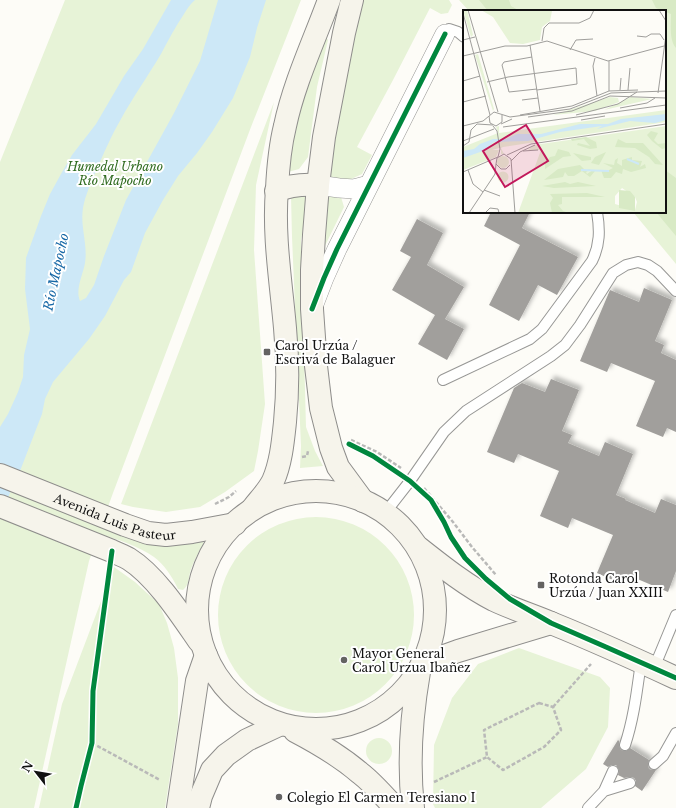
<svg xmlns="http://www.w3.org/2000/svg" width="676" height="808" viewBox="0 0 676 808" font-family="'Libre Baskerville',serif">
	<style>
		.green { fill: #e7f3d7 }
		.forest { fill: #d8eac5 }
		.water { fill: #cde8f7 }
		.building { fill: #a19f9c; filter: url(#shadow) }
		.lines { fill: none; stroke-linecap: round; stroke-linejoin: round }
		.lane-casing { stroke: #979795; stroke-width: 12 }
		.street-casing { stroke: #979795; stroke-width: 20 }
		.secondary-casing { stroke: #8e8d8b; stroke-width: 24 }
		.path { stroke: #b9b9b8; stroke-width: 2.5; stroke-dasharray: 4 2; stroke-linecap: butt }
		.lane { stroke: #fffffe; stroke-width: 10 }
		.street { stroke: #fffffe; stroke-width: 19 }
		.secondary { stroke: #f6f4eb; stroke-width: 22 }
		.cycleway-casing { stroke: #fff; stroke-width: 8 }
		.cycleway { stroke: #00873e; stroke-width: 5 }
		.poi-dot { fill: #646362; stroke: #fff; stroke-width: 1.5 }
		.labels { text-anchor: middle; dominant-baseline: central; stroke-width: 4; stroke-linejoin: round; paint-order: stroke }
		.park-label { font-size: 12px; font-style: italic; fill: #2f6b1f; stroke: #fff }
		.poi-label { font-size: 12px; fill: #111; stroke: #fff; text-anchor: start }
		.street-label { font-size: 12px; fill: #111; stroke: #fff }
		.water-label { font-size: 13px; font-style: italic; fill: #1768a6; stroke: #fff }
		.inset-river { fill: none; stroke: #cde8f7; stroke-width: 2 }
		.inset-road { fill: none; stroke: #9f9e9b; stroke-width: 1 }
		.view { fill: #c2185b; fill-opacity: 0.15; stroke: #c2185b; stroke-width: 2 }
		.inset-edge { fill: none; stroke: #111; stroke-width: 2 }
	</style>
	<defs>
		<filter id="shadow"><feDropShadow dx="3.5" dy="-3.5" stdDeviation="2" flood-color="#0004"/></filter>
	</defs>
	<rect width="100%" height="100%" fill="#fdfcf7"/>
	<path class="green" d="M65 0H301L251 127 113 493 101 526 201 540 204 543C199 552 194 560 191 569 188 578 190 584 183 590L178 589C173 578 164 564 154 557 138 546 117 539 99 534L89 561 34 808H0V162Z
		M357 0H449L452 5 448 13 441 14 430 8 393 80 357 147 372 155 362 174 349 180 325 176Z
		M459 0H676V264L633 212H665V11H469Z
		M325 36 328 40 317 87 308 157 299 169 288 172 296 112Z
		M274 102 256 185 254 250 265 404 258 451 254 471 225 492 200 507 166 512 133 507 121 504Z
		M322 194 341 197 344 207 318 260Z
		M309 195 301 240 306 427 315 451 323 466 300 468 301 446 292 237 291 196Z
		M218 615a98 98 0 1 1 196 0a98 98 0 1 1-196 0Z
		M114 567 135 582 159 604 167 623 174 648 178 678V724L165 808H39L62 704Z
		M519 648 600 677 610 688 608 727 586 769 541 808H435L433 804 434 745 452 698 478 664Z
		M366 751a13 13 0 1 1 26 0a13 13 0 1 1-26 0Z"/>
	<path class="forest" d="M479 0H509L511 6 520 11H488Z
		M652 0H676V48C669 40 671 25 671 14L656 8Z
		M665 170 676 178V236L656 212H665Z"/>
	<path class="water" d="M171 0H195C190 4 187 9 184 14 175 27 168 41 161 54 148 76 133 97 121 119 111 136 104 153 96 171 91 183 85 196 83 208 80 227 88 244 85 263 83 275 75 289 80 301L86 298 94 285 104 256 126 200 174 113 200 61 218 0H266L257 28 250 57 233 98 212 132 197 153 178 176 163 200 145 233 131 272 124 280 105 316 89 339 53 382 45 399 42 414 20 471 0 515V427L8 414 18 392 23 377 24 355 30 329 25 289 26 258 41 216 50 194 61 174 72 155 96 124 124 76 143 49Z"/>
	<path class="building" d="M491 212H530L522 228 578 257 557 295 538 285 519 321 489 305 520 245 484 226Z
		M417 219 443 233 427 265 464 287 445 319 464 329 447 360 418 344 435 315 392 290 411 257 400 251Z
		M644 288 672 300 655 341 664 345 661 353 676 360V432L667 428 663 437 636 426 655 381 611 363 607 372 580 361 610 290 639 302Z
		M551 379 579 390 562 431 572 435 568 443 599 456 605 442 633 454 616 495 626 499 625 500 655 513 661 499 676 505V571L668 592 628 575 624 585 597 573 613 535 572 518 568 528 540 516 559 471 518 454 514 463 487 452 514 388 522 383 545 392Z
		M618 740 619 741V746L621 750 626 751 630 748 649 760 648 765 649 769 652 770H656L642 791 635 786 636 781 634 778 631 777 624 778 618 775 619 770 616 765H612L608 767 603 764Z"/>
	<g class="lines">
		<g class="lane-casing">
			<path id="lane" d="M445 34 449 29 458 32 464 37
				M443 380 530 339 542 329 592 261C600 245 600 230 597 212
				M385 513 410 481 444 432 466 411 551 356 565 345 580 325 613 273 626 265 638 262 648 265 657 271 676 291
				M654 668 676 615
				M625 745C634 718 637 690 641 662
				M654 764 663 756 676 733
				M604 791 613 771
				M588 808 604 791 630 783"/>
		</g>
		<g class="street-casing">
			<path id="street" d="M318 185 339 188 354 189 369 185
				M314 304 324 278 337 249 445 34"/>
		</g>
		<g class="secondary-casing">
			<g id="secondary">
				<path d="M352 0 344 33 324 137 318 185 314 235 312 270V309L316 366 321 408 331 448 338 467 363 501"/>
				<path d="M276 191C290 185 303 184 318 185"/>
				<path id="s1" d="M0 475 125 525 148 533 166 535 192 532 235 524"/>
				<circle cx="316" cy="610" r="119"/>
				<path d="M0 506 112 551C118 554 124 556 129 559 156 576 181 615 199 641"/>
				<path d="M253 508C260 499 268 491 273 481 281 463 283 441 285 422 288 391 288 359 285 328 281 282 273 235 277 189 278 168 280 146 285 126 294 83 314 41 329 0"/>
				<path d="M419 548C443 567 467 586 494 600 513 609 532 615 551 623 593 640 635 659 676 678"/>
				<path d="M422 664 458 651 551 623"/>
				<path d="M295 731C318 743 340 756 360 773 373 783 384 796 395 808"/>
				<path d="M178 808 197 681 206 655"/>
				<path d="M198 808 201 796 212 770 226 755 247 740 279 725"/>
				<path d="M413 808C408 762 411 718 419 672"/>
			</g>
		</g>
		<path class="path" d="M351 440 377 452 401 468
			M302 457 307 456 308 451
			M424 488 453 522 472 547 496 575
			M215 504 229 497 236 491
			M539 703 553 707 561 730 544 747 503 770 487 757 484 730Z
			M553 707 591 664
			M92 743 160 780
			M434 782 487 757"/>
		<use href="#lane" class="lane"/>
		<use href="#street" class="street"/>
		<use href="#secondary" class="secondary"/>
		<g class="cycleway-casing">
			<path id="cycleway" d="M312 309 324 278 337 249 445 34
				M349 444 373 456 410 481 431 500 444 522 451 537 465 558 486 579 510 599 551 623 606 647 676 678
				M76 808 81 786 92 743 93 691 112 551"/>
		</g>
		<use href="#cycleway" class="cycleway"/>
	</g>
	<g class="poi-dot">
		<rect x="263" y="348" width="8" height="8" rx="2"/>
		<rect x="537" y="581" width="8" height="8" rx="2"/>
		<circle cx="344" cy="660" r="4"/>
		<circle cx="279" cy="797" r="4"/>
	</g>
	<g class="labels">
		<g class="park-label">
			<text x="115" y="166">Humedal Urbano<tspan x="115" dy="14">Río Mapocho</tspan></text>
		</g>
		<g class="poi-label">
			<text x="275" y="345">Carol Urzúa /<tspan x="275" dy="14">Escrivá de Balaguer</tspan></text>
			<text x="549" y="578">Rotonda Carol<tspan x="549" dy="14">Urzúa / Juan XXIII</tspan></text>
			<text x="352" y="653">Mayor General<tspan x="352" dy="14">Carol Urzua Ibañez</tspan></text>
			<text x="287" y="797">Colegio El Carmen Teresiano I</text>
		</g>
		<g class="street-label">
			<text stroke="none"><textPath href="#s1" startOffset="123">Avenida Luis Pasteur</textPath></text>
		</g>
		<g class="water-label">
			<text transform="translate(56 272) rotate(-78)">Río Mapocho</text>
		</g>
	</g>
	<g transform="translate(463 10)">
		<rect width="203" height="203" fill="#fdfcf7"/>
		<path d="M0 0H4L10 25 8 27ZM18 0H98L89 1 87 11 79 17 77 30 60 34 47 33 30 7ZM15 44 31 99 30 101 12 45ZM147 87 155 88 156 92 132 101 90 105ZM168 87 189 89 141 100ZM203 100V112L40 137 38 138 41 144H38V138H36L29 140H36L33 147 0 160V137L35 123 33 117 36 116V123ZM203 116V203H55L78 140H65L71 135ZM159 178 172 187 174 192 172 200 152 194V186ZM34 152a6 6 0 1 1 12 0a6 6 0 1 1-12 0ZM34.5 167a5.5 5.5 0 1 1 11 0a5.5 5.5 0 1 1-11 0Z" fill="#e7f3d7" fill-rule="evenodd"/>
		<path d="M188 121 195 123 191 130 195 134 203 133V138L199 139 189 131 184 125ZM123 127 133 132 134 138 127 139 114 135 115 133 127 136 121 129 109 131 108 129ZM155 129 163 133H180L200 155 192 154 186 147 172 138 152 137ZM95 139 106 142 108 146 100 147 82 159V153L87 147 92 146ZM143 142 136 155 128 153 132 147ZM110 143 128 147V150L119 151ZM169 147V150L179 151 177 157 182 154 183 158 168 162 160 159 159 164 153 162 148 168H141L138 160H146L150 158 140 153 151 155 152 150 155 148 154 153 159 156V150ZM117 155 122 160 128 159 123 162 124 164 130 160 132 161 127 167 119 161 111 166H105L102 162 100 167 81 170 95 159ZM102 172 107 174 115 172 133 176 91 178 79 176ZM156 180 167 181 172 187V201L156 198ZM124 183 142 187H99V194L95 195 100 201 106 203H89L87 193 90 188 87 184Z" fill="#d8eac5"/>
		<path d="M203 104V110L192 113 167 111 134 119 139 116 97 122 65 131 31 132 20 141 0 148V141L11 139 17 134 30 129H43L54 124H78L117 114H145L158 109Z" fill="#cde8f7"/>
		<path class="inset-river" d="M164 149 176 154M118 160 146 161"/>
		<path class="inset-road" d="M5 0 35 102M196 0 203 11M0 3 27 105M174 26 183 27 188 24H197L201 30M0 30 12 27M79 31 81 18 86 13H116L127 8 131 0M67 35 77 101M107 40 113 30 130 29M0 46 42 36H64L84 31 145 51 201 36M69 47 41 52 39 55 46 82 74 79M132 48 130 56 134 86M0 71 17 66M24 72 45 67 113 58 114 74 74 80M157 80 158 68M165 80 167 58M146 81V51M195 83 203 25M59 90 75 88M0 92 23 86M157 98 184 93 192 88M57 105 109 96 146 81 175 80M113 105 155 94 174 82M26 106 27 113 33 116 39 112V105M65 107 109 101 147 86 203 88M118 110 142 106M14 114 30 115M38 114 49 109M0 116 20 111 31 102 47 107 107 99 148 83 203 81M30 116 34 121 37 139 35 147M40 117 203 95M0 131 31 119M0 136 6 132 8 120 14 114M60 141 75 140M44 145 68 134 203 114M48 151 57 142 72 135M47 155 43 159H38L33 154 34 148 41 144 48 149 52 203M5 160 10 174 20 182M0 162 35 147M21 180 37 186M6 203 32 164 33 154M22 203 27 198 35 199 36 203"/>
		<path class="view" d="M63 115 85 151 42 177 20 141Z"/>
		<rect width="203" height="203" class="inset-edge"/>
	</g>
	<g transform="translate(36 772) rotate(301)" stroke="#ffffff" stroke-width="3" paint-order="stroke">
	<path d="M0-3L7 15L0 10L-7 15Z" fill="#111111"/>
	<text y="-6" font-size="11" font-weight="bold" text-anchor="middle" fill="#111111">N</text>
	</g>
</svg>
